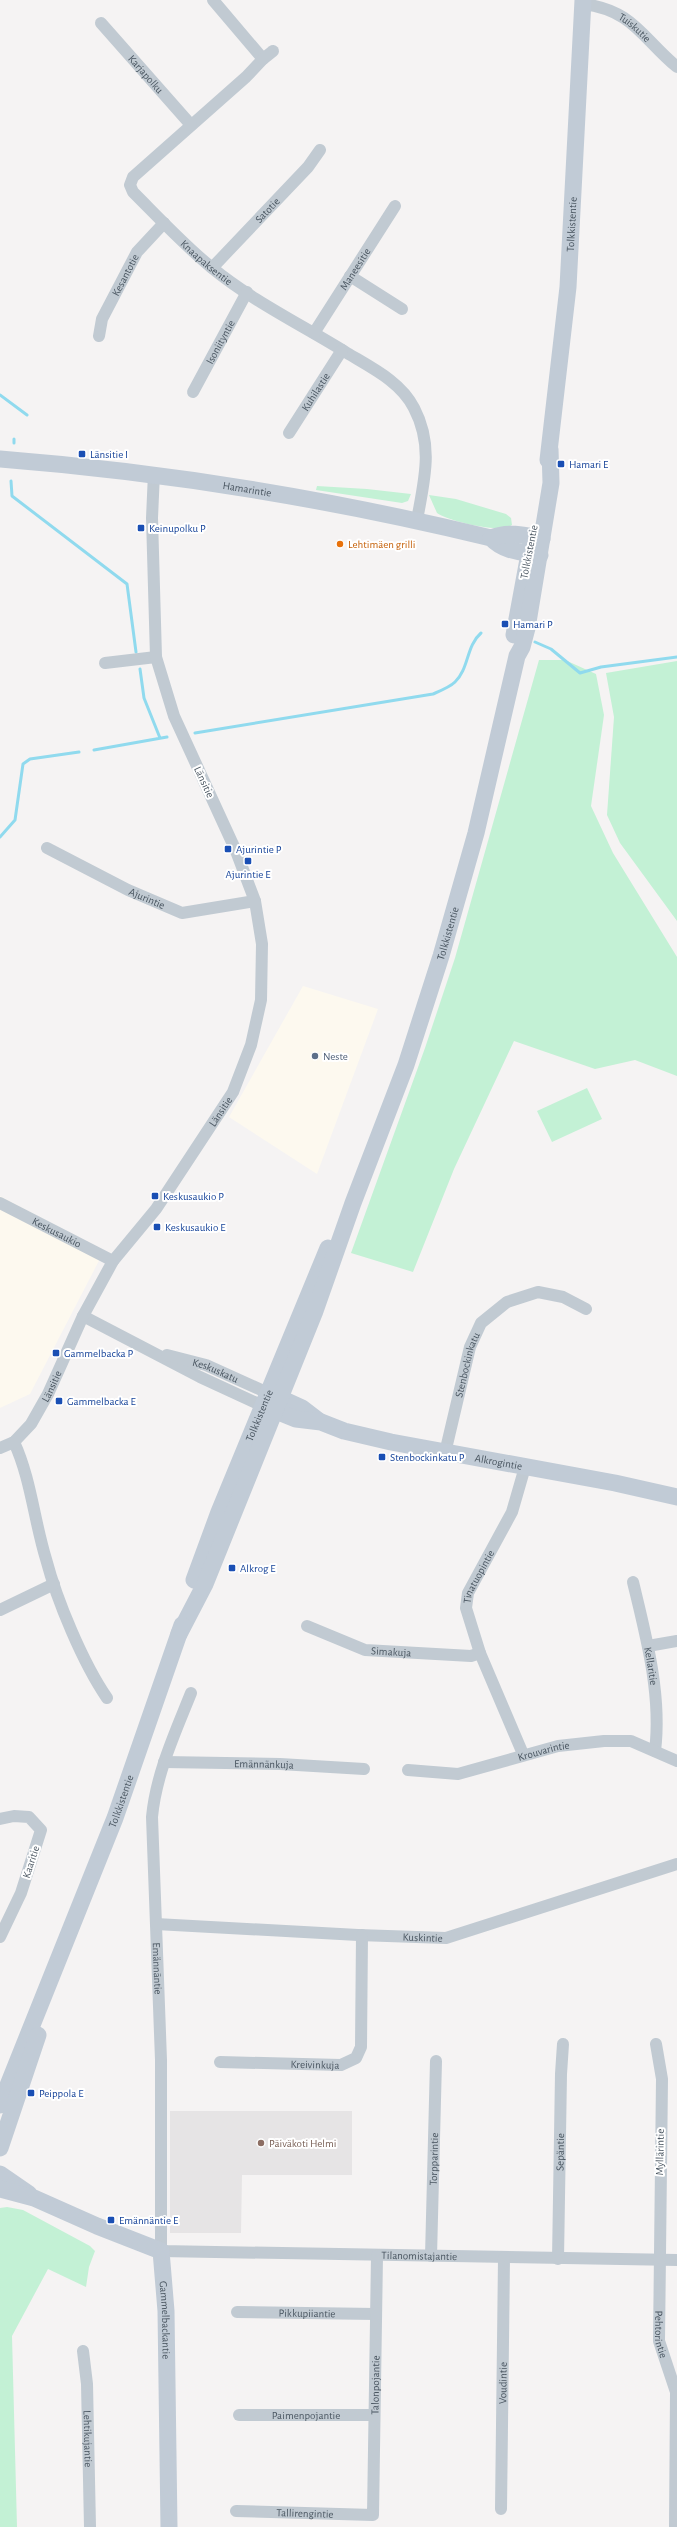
<svg xmlns="http://www.w3.org/2000/svg" width="677" height="2527" viewBox="0 0 677 2527" font-family="'Alegreya Sans',sans-serif">
	<style>
		.commercial { fill: #fdf9ef }
		.education { fill: #e6e4e5 }
		.green { fill: #c3f1d5 }
		.lines { fill: none; stroke-linecap: round; stroke-linejoin: round }
		.stream { stroke: #90daee; stroke-width: 3 }
		.street { stroke: #c1cad2; stroke-width: 12 }
		.secondary { stroke: #c1cbd6; stroke-width: 17 }
		.transit-dot { fill: #1a4fb4; stroke: #fff; stroke-width: 1.5 }
		.food-dot { fill: #e8710a; stroke: #fff; stroke-width: 1.5 }
		.service-dot { fill: #5c6f8a; stroke: #fff; stroke-width: 1.5 }
		.education-dot { fill: #8d6e63; stroke: #fff; stroke-width: 1.5 }
		.labels { text-anchor: middle; dominant-baseline: central; stroke-width: 4; stroke-linejoin: round; paint-order: stroke }
		.street-label { font-size: 11px; fill: #4a5661; stroke: #fff }
		.transit-label { font-size: 11px; fill: #164399; stroke: #fff; text-anchor: start }
		.food-label { font-size: 11px; fill: #c56008; stroke: #fff; text-anchor: start }
		.service-label { font-size: 11px; fill: #4e5e75; stroke: #fff; text-anchor: start }
		.education-label { font-size: 11px; fill: #785e54; stroke: #fff; text-anchor: start }
	</style>
	<rect width="100%" height="100%" fill="#f5f3f3"/>
	<path class="commercial" d="M303 986 378 1009 317 1174 229 1117Z
		M0 1196 104 1251 30 1394 0 1408Z"/>
	<path class="education" d="M170 2111H352V2175H242L241 2233H170Z"/>
	<path class="green" d="M317 486 367 489 411 494 408 501 402 503 316 490Z
		M429 495 456 499 506 514 511 518 512 525C500 534 449 521 437 513Z
		M539 660H565L596 674 604 715 591 806 613 853 677 957V1076L635 1060 595 1069 514 1041 454 1169 413 1272 351 1253 425 1048 455 958Z
		M677 661V921L620 843 607 815 614 717 606 673Z
		M587 1088 602 1119 552 1142 537 1111Z
		M7 2207 23 2210 90 2246 95 2251 89 2267 86 2287 48 2269 12 2336 17 2527H0V2208Z"/>
	<g class="lines">
		<path class="stream" d="M0 395 27 415
			M14 443V439
			M11 481 12 496 127 584 136 652
			M535 642 551 649 580 673 601 667 677 657
			M140 669 144 698 160 738
			M195 733 433 694C440 691 450 687 455 682 469 669 466 646 481 633
			M94 750 167 737
			M0 837 15 820 23 764 30 759 79 752"/>
		<g class="street">
			<path id="s1" d="M213 0 263 59 246 77 133 177 130 185 133 192C158 217 184 245 211 267 252 301 302 325 347 353 372 368 401 382 414 408 434 446 424 481 417 520"/>
			<path id="s2" d="M583 4C633 10 642 38 677 67"/>
			<path id="s3" d="M101 23 191 125"/>
			<path d="M263 59 273 51"/>
			<path id="s4" d="M212 268 308 167 320 150"/>
			<path d="M350 276 402 309"/>
			<path id="s5" d="M314 333 395 206"/>
			<path id="s6" d="M99 336 102 319 137 252 164 223"/>
			<path id="s7" d="M193 392 247 292"/>
			<path id="s8" d="M289 433 342 350"/>
			<path d="M105 663 156 657"/>
			<path id="s9" d="M47 848 128 890 182 913 255 901"/>
			<path id="s10" d="M0 1203 113 1261"/>
			<path d="M83 1316 200 1377 263 1406"/>
			<path id="s11" d="M167 1355 206 1365 268 1393"/>
			<path d="M14 1442C31 1479 34 1520 46 1559 57 1601 83 1663 107 1698"/>
			<path id="s12" d="M0 1448 14 1442 31 1424 48 1394 83 1316 113 1261 156 1209 233 1092 251 1045 261 1000 262 944 255 901 236 851 174 716 156 657 152 518 154 473"/>
			<path id="s13" d="M445 1453 470 1347 481 1323 507 1302 538 1292 563 1297 586 1309"/>
			<path id="s14" d="M633 1582C646 1636 662 1695 655 1751"/>
			<path d="M0 1610 54 1584"/>
			<path id="s15" d="M307 1626 365 1650 471 1656 480 1653"/>
			<path d="M648 1646 677 1641"/>
			<path id="s16" d="M191 1693C175 1733 156 1774 152 1817L161 2060V2251L677 2260"/>
			<path id="s17" d="M523 1754 480 1653 466 1608 468 1593 512 1512 525 1467"/>
			<path id="s18" d="M164 1762 280 1764 364 1769"/>
			<path id="s19" d="M408 1770 458 1774 558 1746 604 1741H631L677 1761"/>
			<path d="M0 1819 14 1816 29 1817 41 1830 21 1893 0 1937"/>
			<path id="s20" d="M156 1924 358 1935 446 1938 677 1864"/>
			<path id="s21" d="M656 2044 662 2079 659 2341 676 2392 675 2526"/>
			<path id="s22" d="M220 2062 341 2065 356 2058 361 2047 362 1935"/>
			<path id="s23" d="M431 2256 436 2061"/>
			<path id="s24" d="M558 2259 561 2074 563 2044"/>
			<path id="s25" d="M237 2312 376 2314"/>
			<path id="s26" d="M83 2351 87 2384 90 2527"/>
			<path id="s27" d="M239 2415H374"/>
			<path id="s28" d="M501 2509 504 2258"/>
			<path id="s29" d="M236 2511 373 2515 377 2256"/>
		</g>
		<g class="secondary">
			<path id="s30" d="M0 459C166 472 330 499 491 538 504 552 522 552 540 555"/>
			<path id="s31" d="M548 460 568 287 583 0"/>
			<path d="M491 538C509 531 524 535 542 539"/>
			<path d="M514 635 531 543"/>
			<path d="M269 1393 302 1408 319 1421"/>
			<path id="s32" d="M264 1406 296 1419 321 1422 344 1431 391 1442 615 1483 677 1497"/>
			<path id="s33" d="M194 1580 219 1512 328 1248"/>
			<path id="s34" d="M179 1634 205 1584 315 1311 353 1203 406 1065 441 956 476 833 517 656 522 647 527 628 551 483 550 449"/>
			<path id="s35" d="M0 2105 115 1818 182 1625"/>
			<path d="M0 2148 38 2035"/>
			<path d="M0 2174 29 2194"/>
			<path id="s36" d="M0 2189 34 2198 97 2226 161 2251 166 2311 169 2527"/>
		</g>
	</g>
	<g class="transit-dot">
		<rect x="78" y="450" width="8" height="8" rx="2"/>
		<rect x="557" y="460" width="8" height="8" rx="2"/>
		<rect x="137" y="524" width="8" height="8" rx="2"/>
		<rect x="501" y="620" width="8" height="8" rx="2"/>
		<rect x="224" y="845" width="8" height="8" rx="2"/>
		<rect x="244" y="857" width="8" height="8" rx="2"/>
		<rect x="151" y="1192" width="8" height="8" rx="2"/>
		<rect x="153" y="1223" width="8" height="8" rx="2"/>
		<rect x="52" y="1349" width="8" height="8" rx="2"/>
		<rect x="55" y="1397" width="8" height="8" rx="2"/>
		<rect x="378" y="1453" width="8" height="8" rx="2"/>
		<rect x="228" y="1564" width="8" height="8" rx="2"/>
		<rect x="27" y="2089" width="8" height="8" rx="2"/>
		<rect x="107" y="2216" width="8" height="8" rx="2"/>
	</g>
	<circle class="food-dot" cx="340" cy="544" r="4"/>
	<circle class="service-dot" cx="315" cy="1056" r="4"/>
	<circle class="education-dot" cx="261" cy="2143" r="4"/>
	<g class="labels">
		<g class="street-label">
			<text stroke="none"><textPath href="#s2" startOffset="58">Tuiskutie</textPath></text>
			<text stroke="none"><textPath href="#s3" startOffset="68">Karjapolku</textPath></text>
			<text stroke="none"><textPath href="#s4" startOffset="80">Satotie</textPath></text>
			<text stroke="none"><textPath href="#s31" startOffset="237">Tolkkistentie</textPath></text>
			<text stroke="none"><textPath href="#s1" startOffset="371">Knaapaksentie</textPath></text>
			<text stroke="none"><textPath href="#s5" startOffset="76">Maneesitie</textPath></text>
			<text stroke="none"><textPath href="#s6" startOffset="67">Kesantotie</textPath></text>
			<text stroke="none"><textPath href="#s7" startOffset="57">Isoniityntie</textPath></text>
			<text stroke="none"><textPath href="#s8" startOffset="49">Kuhilastie</textPath></text>
			<text stroke="none"><textPath href="#s30" startOffset="249">Hamarintie</textPath></text>
			<text transform="translate(529 552) rotate(-79)">Tolkkistentie</text>
			<text transform="translate(204 782) rotate(65)">Länsitie</text>
			<text stroke="none"><textPath href="#s9" startOffset="112">Ajurintie</textPath></text>
			<text stroke="none"><textPath href="#s34" startOffset="751">Tolkkistentie</textPath></text>
			<text stroke="none"><textPath href="#s12" startOffset="407">Länsitie</textPath></text>
			<text stroke="none"><textPath href="#s10" startOffset="64">Keskusaukio</textPath></text>
			<text stroke="none"><textPath href="#s13" startOffset="91">Stenbockinkatu</textPath></text>
			<text stroke="none"><textPath href="#s11" startOffset="51">Keskuskatu</textPath></text>
			<text stroke="none"><textPath href="#s12" startOffset="83">Länsitie</textPath></text>
			<text stroke="none"><textPath href="#s33" startOffset="177">Tolkkistentie</textPath></text>
			<text stroke="none"><textPath href="#s32" startOffset="242">Alkrogintie</textPath></text>
			<text stroke="none"><textPath href="#s17" startOffset="191">Tinatuopintie</textPath></text>
			<text stroke="none"><textPath href="#s15" startOffset="89">Simakuja</textPath></text>
			<text stroke="none"><textPath href="#s14" startOffset="86">Kellaritie</textPath></text>
			<text stroke="none"><textPath href="#s19" startOffset="139">Krouvarintie</textPath></text>
			<text stroke="none"><textPath href="#s18" startOffset="100">Emännänkuja</textPath></text>
			<text stroke="none"><textPath href="#s35" startOffset="327">Tolkkistentie</textPath></text>
			<text transform="translate(31 1862) rotate(-72)">Kaaritie</text>
			<text stroke="none"><textPath href="#s20" startOffset="267">Kuskintie</textPath></text>
			<text stroke="none"><textPath href="#s16" startOffset="282">Emännäntie</textPath></text>
			<text stroke="none"><textPath href="#s22" startOffset="95">Kreivinkuja</textPath></text>
			<text stroke="none"><textPath href="#s24" startOffset="107">Sepäntie</textPath></text>
			<text transform="translate(660 2152) rotate(-89)">Myllärintie</text>
			<text stroke="none"><textPath href="#s23" startOffset="97">Torpparintie</textPath></text>
			<text stroke="none"><textPath href="#s16" startOffset="823">Tilanomistajantie</textPath></text>
			<text stroke="none"><textPath href="#s25" startOffset="70">Pikkupiiantie</textPath></text>
			<text stroke="none"><textPath href="#s36" startOffset="242">Gammelbackantie</textPath></text>
			<text stroke="none"><textPath href="#s21" startOffset="291">Pehtorintie</textPath></text>
			<text stroke="none"><textPath href="#s28" startOffset="126">Voudintie</textPath></text>
			<text stroke="none"><textPath href="#s29" startOffset="267">Talonpojantie</textPath></text>
			<text stroke="none"><textPath href="#s27" startOffset="67">Paimenpojantie</textPath></text>
			<text stroke="none"><textPath href="#s26" startOffset="88">Lehtikujantie</textPath></text>
			<text stroke="none"><textPath href="#s29" startOffset="69">Tallirengintie</textPath></text>
		</g>
		<g class="transit-label">
			<text x="90" y="454">Länsitie I</text>
			<text x="569" y="464">Hamari E</text>
			<text x="149" y="528">Keinupolku P</text>
			<text x="513" y="624">Hamari P</text>
			<text x="236" y="849">Ajurintie P</text>
			<text x="248" y="874" text-anchor="middle">Ajurintie E</text>
			<text x="163" y="1196">Keskusaukio P</text>
			<text x="165" y="1227">Keskusaukio E</text>
			<text x="64" y="1353">Gammelbacka P</text>
			<text x="67" y="1401">Gammelbacka E</text>
			<text x="390" y="1457">Stenbockinkatu P</text>
			<text x="240" y="1568">Alkrog E</text>
			<text x="39" y="2093">Peippola E</text>
			<text x="119" y="2220">Emännäntie E</text>
		</g>
		<g class="food-label">
			<text x="348" y="544">Lehtimäen grilli</text>
		</g>
		<g class="service-label">
			<text x="323" y="1056">Neste</text>
		</g>
		<g class="education-label">
			<text x="269" y="2143">Päiväkoti Helmi</text>
		</g>
	</g>
</svg>
